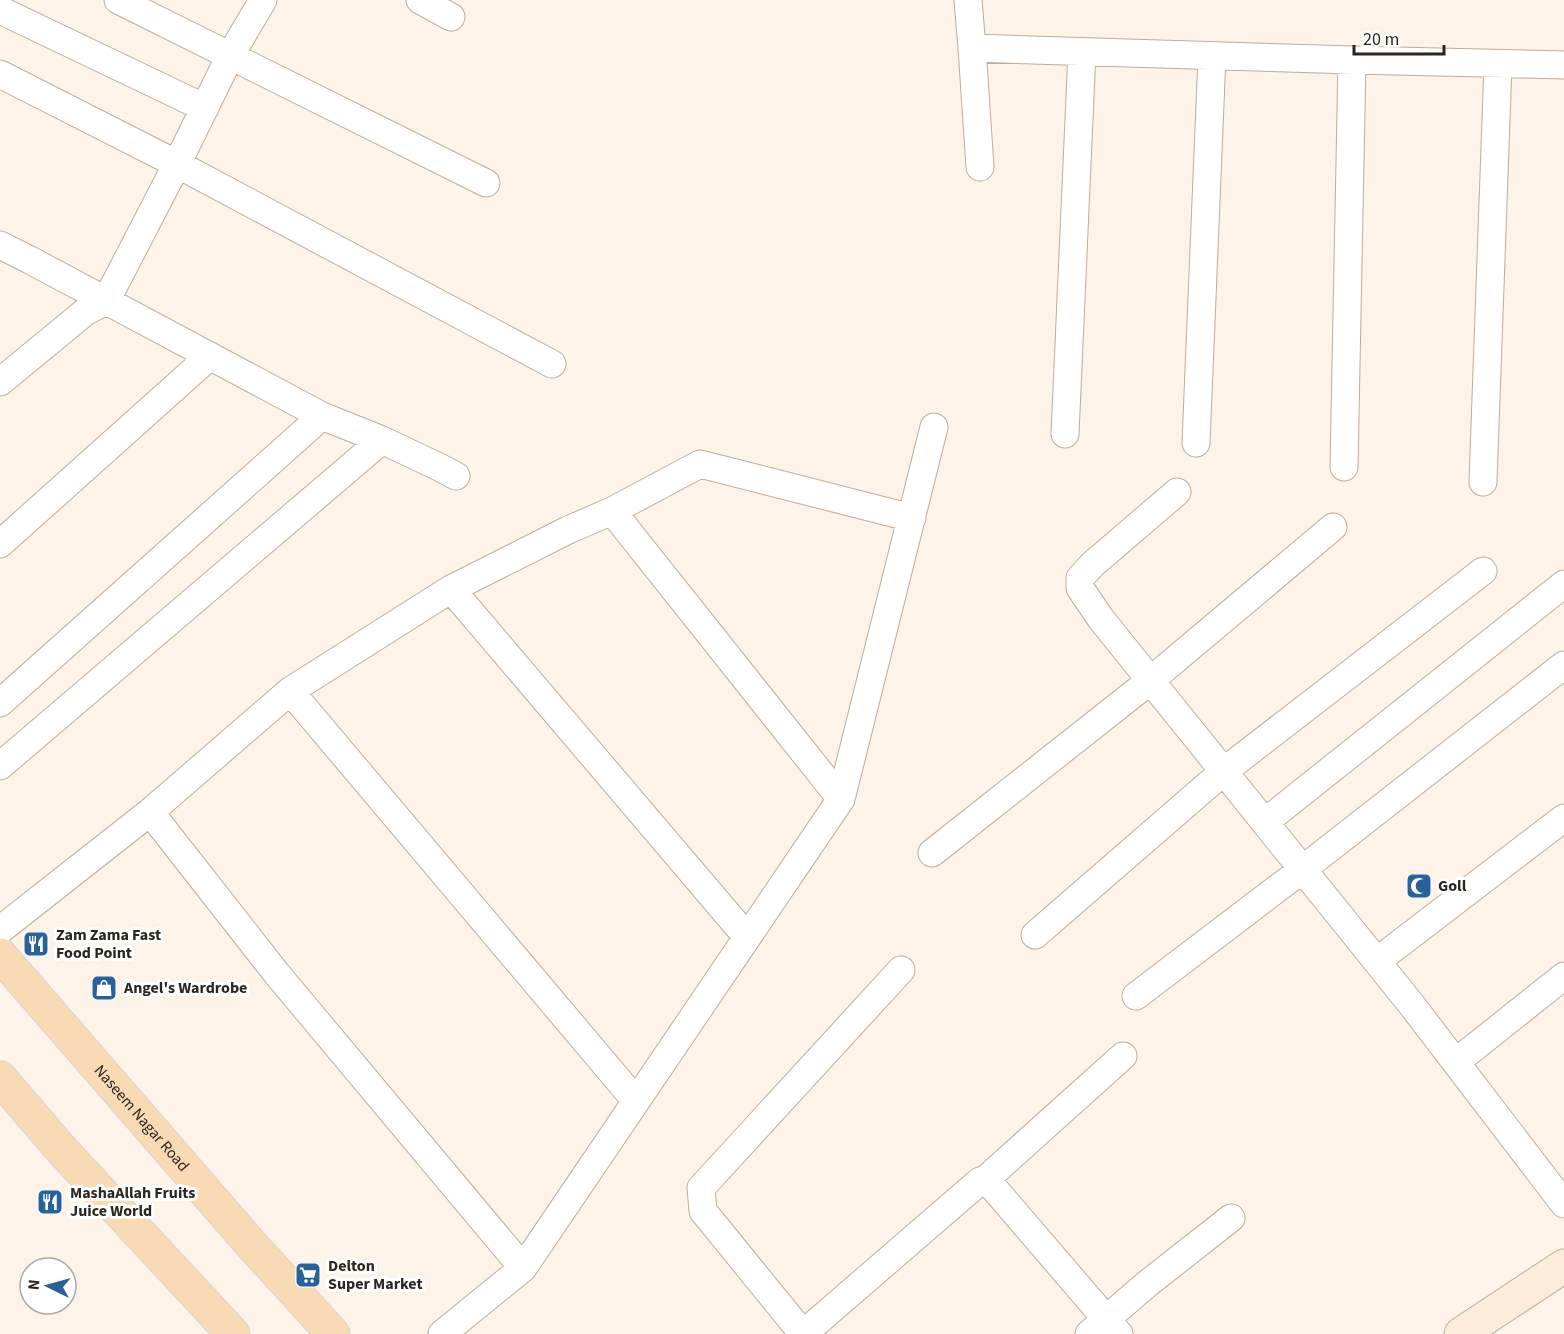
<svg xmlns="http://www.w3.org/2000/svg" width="1564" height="1334" viewBox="0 0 1564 1334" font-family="'Source Sans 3',sans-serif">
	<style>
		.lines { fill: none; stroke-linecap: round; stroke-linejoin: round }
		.street-casing { stroke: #bdad9b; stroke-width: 29 }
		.secondary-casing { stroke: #bdad9b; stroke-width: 35 }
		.primary-casing { stroke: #d5d4d2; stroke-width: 35 }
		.street { stroke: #fff; stroke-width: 27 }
		.secondary { stroke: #fcecda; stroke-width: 33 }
		.primary { stroke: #f8dab5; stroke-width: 33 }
		.labels { text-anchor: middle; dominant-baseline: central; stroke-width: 6; stroke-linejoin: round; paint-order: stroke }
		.poi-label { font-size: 16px; font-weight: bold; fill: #2c261f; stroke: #fff; text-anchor: start }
		.street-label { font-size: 16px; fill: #2c261f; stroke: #fff }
	</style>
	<rect width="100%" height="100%" fill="#fdf3e8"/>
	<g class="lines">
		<g class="street-casing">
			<path id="street" d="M118 0 486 183
				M420 0 451 17
				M968 0 972 48 1352 60 1564 65
				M0 10 205 108
				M972 48 980 167
				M0 74 177 164 552 364
				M0 245 30 260 322 416 382 440 439 467 456 476
				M0 382 85 312 106 301 177 164 230 56 263 0
				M1065 434 1082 52
				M1196 443 1212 56
				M1344 467 1352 60
				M1483 482 1498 64
				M1177 492 1093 564 1080 578V588L1101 619 1411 1004 1564 1204
				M612 511 841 799
				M0 544 210 356
				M451 589 747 937
				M290 691 636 1101
				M0 703 322 416
				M0 766 382 440
				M1265 822 1564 584
				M932 853 1151 680 1333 527
				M0 930 150 812
				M1035 935 1224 771 1483 571
				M1377 961 1564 818
				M1136 996 1303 869 1564 665
				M1456 1062 1564 976
				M986 1179 1119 1334
				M523 1268 277 974 150 812 290 691 451 589 568 530 612 511 700 464 912 518
				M442 1334 523 1268 841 799 934 427
				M803 1334 703 1211 701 1188 901 970
				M803 1334 980 1181 986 1179 1123 1056
				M1089 1334 1147 1284 1231 1218"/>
		</g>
		<g class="secondary-casing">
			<path id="secondary" d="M1461 1334 1564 1266"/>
		</g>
		<g class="primary-casing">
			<g id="primary">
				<path id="s1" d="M0 955 250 1243 333 1334"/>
				<path d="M0 1078 60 1148 233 1334"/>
			</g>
		</g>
		<use href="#street" class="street"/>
		<use href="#secondary" class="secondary"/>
		<use href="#primary" class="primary"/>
	</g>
	<defs>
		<g id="mosque-square" transform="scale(1.35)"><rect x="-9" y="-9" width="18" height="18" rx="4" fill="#296199" stroke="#fff"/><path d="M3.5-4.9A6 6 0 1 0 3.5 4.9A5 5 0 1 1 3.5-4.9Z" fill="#fff"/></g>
		<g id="restaurant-square" transform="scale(1.35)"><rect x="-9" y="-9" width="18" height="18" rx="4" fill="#296199" stroke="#fff"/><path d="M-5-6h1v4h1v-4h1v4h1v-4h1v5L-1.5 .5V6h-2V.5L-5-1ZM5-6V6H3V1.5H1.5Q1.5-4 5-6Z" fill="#fff"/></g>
		<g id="shop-square" transform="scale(1.35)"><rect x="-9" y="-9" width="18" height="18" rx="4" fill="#296199" stroke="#fff"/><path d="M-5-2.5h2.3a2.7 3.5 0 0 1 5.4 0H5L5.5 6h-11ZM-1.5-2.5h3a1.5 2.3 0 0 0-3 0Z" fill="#fff"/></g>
		<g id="supermarket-square" transform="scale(1.35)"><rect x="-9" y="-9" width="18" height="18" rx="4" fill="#296199" stroke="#fff"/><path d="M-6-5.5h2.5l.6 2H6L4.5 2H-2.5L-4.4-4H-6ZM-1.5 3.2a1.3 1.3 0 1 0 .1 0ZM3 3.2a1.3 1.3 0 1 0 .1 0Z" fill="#fff"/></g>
	</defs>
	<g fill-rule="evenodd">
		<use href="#mosque-square" x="1419" y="886"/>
		<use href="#restaurant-square" x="36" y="944"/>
		<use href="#shop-square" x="104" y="988"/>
		<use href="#restaurant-square" x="50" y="1202"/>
		<use href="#supermarket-square" x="308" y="1275"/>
	</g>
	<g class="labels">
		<g class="poi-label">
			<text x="1438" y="886">Goll</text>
			<text x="56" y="935">Zam Zama Fast<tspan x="56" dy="18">Food Point</tspan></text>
			<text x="124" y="988">Angel's Wardrobe</text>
			<text x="70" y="1193">MashaAllah Fruits<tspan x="70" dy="18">Juice World</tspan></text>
			<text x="328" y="1266">Delton<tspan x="328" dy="18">Super Market</tspan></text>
		</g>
		<g class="street-label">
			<text stroke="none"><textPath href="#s1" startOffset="216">Naseem Nagar Road</textPath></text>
		</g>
	</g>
	<g transform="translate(48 1286) rotate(275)"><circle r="28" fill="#ffffff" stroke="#aba8a5" stroke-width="1.5"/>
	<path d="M0-4.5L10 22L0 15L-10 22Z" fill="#296199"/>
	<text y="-9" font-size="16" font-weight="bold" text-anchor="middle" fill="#2c261f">N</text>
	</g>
	<path d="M1354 45v9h90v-9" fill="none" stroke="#2c261f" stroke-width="3"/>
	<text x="1363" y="45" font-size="18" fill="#2c261f" stroke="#ffffff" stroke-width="4.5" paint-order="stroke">20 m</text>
</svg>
